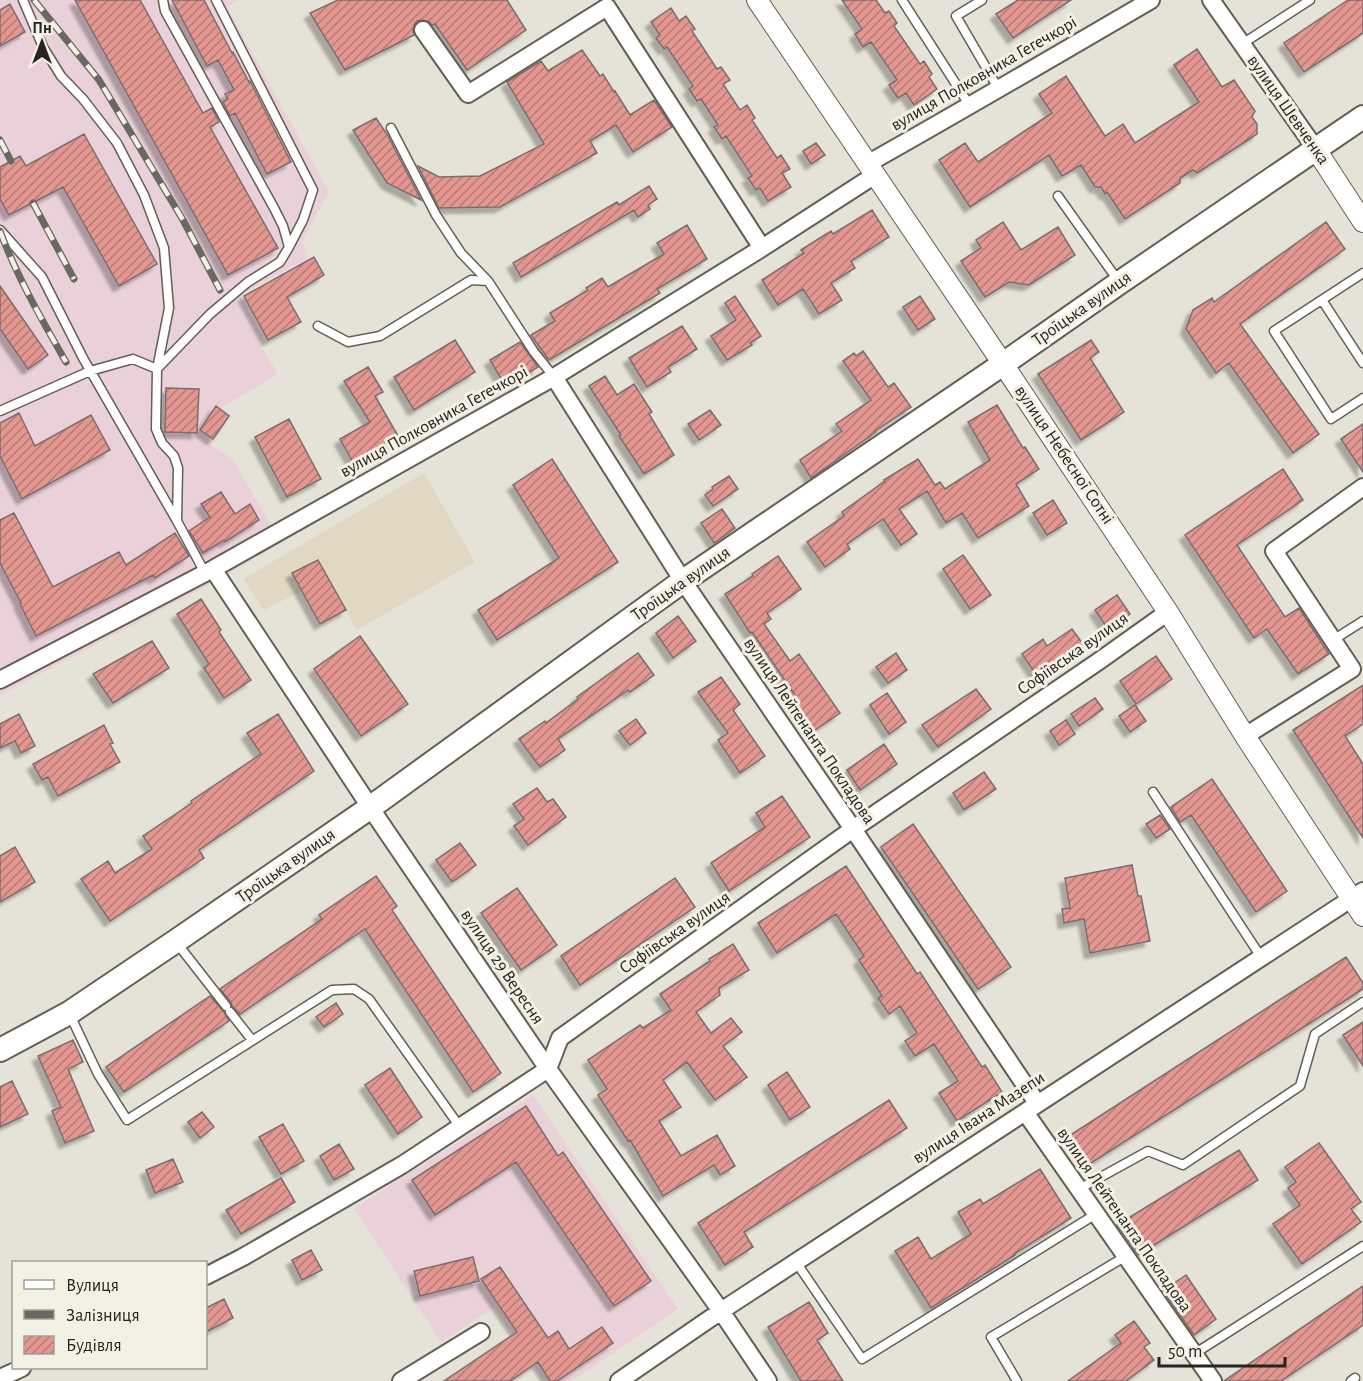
<svg xmlns="http://www.w3.org/2000/svg" width="1363" height="1381" viewBox="0 0 1363 1381" font-family="'Alegreya Sans',sans-serif">
	<style>
		.commercial { fill: #e1d8c3 }
		.industrial { fill: #ead1d9 }
		.building { fill: url(#building-hatch); stroke: #7a6e6d; stroke-width: 1.5; filter: url(#shadow) }
		.lines { fill: none; stroke-linecap: round; stroke-linejoin: round }
		.service-casing { stroke: #625f55; stroke-width: 11 }
		.minor-casing { stroke: #625f55; stroke-width: 20 }
		.tertiary-casing { stroke: #625f55; stroke-width: 22 }
		.secondary-casing { stroke: #625f55; stroke-width: 26 }
		.service { stroke: #fff; stroke-width: 8 }
		.minor { stroke: #fff; stroke-width: 16 }
		.tertiary { stroke: #fff; stroke-width: 20 }
		.secondary { stroke: #fff; stroke-width: 22 }
		.rail-casing { stroke: #6a6862; stroke-width: 7 }
		.rail { stroke: #f3f0e4; stroke-width: 4.5; stroke-dasharray: 14; stroke-linecap: butt }
		.labels { text-anchor: middle; dominant-baseline: central; stroke-width: 6; stroke-linejoin: round; paint-order: stroke }
		.street-label { font-size: 18px; fill: #252420; stroke: #f3f0e4 }
	</style>
	<defs>
		<pattern id="building-hatch" width="6" height="6" patternUnits="userSpaceOnUse" patternTransform="scale(1.5)"><rect width="6" height="6" fill="#e49690"/><path d="M-1 1l2-2M0 6l6-6M5 7l2-2" fill="none" stroke="#b97a75"/></pattern>
		<filter id="shadow"><feDropShadow dx="-5.5" dy="5.5" stdDeviation="1.5" flood-color="#0004"/></filter>
	</defs>
	<rect width="100%" height="100%" fill="#e5e3d7"/>
	<path class="commercial" d="M424 473 475 562 357 630 318 560 292 573 301 591 264 610 243 579Z"/>
	<path class="industrial" d="M0 0H238L227 7 329 192 303 240 308 258 240 295 264 339 259 343 278 374 222 408 232 416 211 445 233 459 281 543 220 579 0 695Z
		M533 1095 678 1309 572 1381H544L495 1307 441 1342 354 1208Z"/>
	<path class="building" d="M75 0H140L203 113 212 108 219 122 210 127 278 248 228 275Z
		M172 0H204L232 53 233 52 249 82 250 81 291 162 267 174 235 113 230 116 223 102 228 99 225 94 234 90 218 60 207 66Z
		M338 0H507L526 30 467 70 435 24 432 25 428 21 421 20 417 21 414 25 413 30 414 35 345 70 310 13Z
		M842 0H876L885 13 889 11 897 23 894 26 920 64 924 61 932 74 929 77 937 89 914 105 906 93 898 98 889 85 897 80 871 42 863 47 855 34 862 29Z
		M1018 0H1071L1013 38 996 14Z
		M1348 0H1363V33L1304 72 1284 43Z
		M10 4 25 32 0 46V10Z
		M671 8 679 21 686 16 695 29 692 31 717 69 721 67 730 80 723 84 740 110 747 105 755 118 752 120 777 158 781 155 790 169 782 173 791 187 768 201 760 188 756 190 748 178 752 176 726 136 722 139 714 127 718 125 701 99 697 101 689 89 693 86 667 47 664 49 656 38 660 35 651 22Z
		M1197 49 1222 87 1234 80 1255 111 1252 117 1257 124V134L1197 173 1193 170 1180 178V183L1125 219 1107 192 1105 194 1101 187H1095L1081 165 1062 176 1049 155 970 207 939 160 965 143 978 162 1052 113 1039 94 1066 76 1105 136 1123 124 1135 143 1199 102 1174 65Z
		M582 50 600 76 603 74 614 92 615 91 630 115 654 100 672 127 633 152 616 125 590 141 597 153 500 207 439 208 418 166 439 177 480 176 544 144 507 82 541 61 548 71Z
		M376 118 388 136 421 200 387 183 353 130Z
		M84 134 157 264 119 286 63 187 9 215 0 199V167L20 156 26 166Z
		M816 143 825 155 811 164 803 151Z
		M649 186 657 199 648 205 650 209 638 217 634 210 521 277 513 263 617 202 619 205Z
		M872 210 889 237 851 261 855 268 831 283 842 300 819 314 803 289 778 305 762 280 804 253 801 250 831 231 833 234Z
		M1003 222 1021 250 1058 227 1075 255 1029 285 1009 282 985 297 961 261 981 248 976 240Z
		M1326 222 1345 249 1240 324 1319 434 1293 453 1229 363 1216 373 1186 329 1193 310 1212 298 1214 302Z
		M687 225 707 259 657 289 660 293 549 360 531 335 555 321 550 313 588 290 586 288 602 278 608 287 664 254 657 243Z
		M314 257 324 275 287 297 301 322 268 340 244 296Z
		M0 286 48 355 28 369 0 329Z
		M735 296 761 336 750 343 752 345 727 360 711 336 736 320 725 303Z
		M920 296 935 319 918 330 903 307Z
		M682 326 697 349 668 367 671 372 647 387 629 358Z
		M455 340 475 372 414 410 394 377Z
		M1091 340 1099 352 1090 358 1124 412 1081 440 1038 374Z
		M520 342 538 367 506 387 490 360Z
		M863 351 888 387 894 383 911 407 875 431 876 432 811 478 800 460 842 431 836 424 871 400 843 361 854 353 856 356Z
		M368 367 383 392 375 396 401 441 355 466 340 439 370 422 344 381Z
		M605 376 617 395 634 384 652 412 649 414 674 455 644 474 619 436 621 435 589 386Z
		M166 388 199 389 197 433 165 432Z
		M997 405 1023 448 1025 447 1039 469 1016 484 1029 506 978 538 962 513 946 523 927 491 899 509 917 534 901 545 883 519 847 544 850 549 825 567 807 542 844 516 842 512 885 481 884 480 918 459 935 485 940 482 945 489 990 460 968 422Z
		M216 406 229 416 213 439 200 430Z
		M710 410 721 425 699 440 688 424Z
		M19 413 35 446 91 415 110 450 22 499 0 456V423Z
		M289 419 321 479 287 497 255 437Z
		M1363 424V472L1341 439Z
		M552 459 618 562 497 640 478 610 559 558 513 485Z
		M1283 469 1303 500 1237 545 1285 617 1299 608 1329 654 1298 674 1267 629 1254 638 1185 535Z
		M729 476 738 489 713 506 705 495 713 489 712 487Z
		M221 492 235 514 250 504 259 520 225 542 224 540 203 553 189 531 210 517 201 504Z
		M1053 500 1067 523 1047 535 1033 513Z
		M722 509 735 528 714 543 701 523Z
		M14 513 53 587 119 552 126 565 175 533 189 556 155 578 153 575 36 636 20 604 21 603 0 563V520Z
		M963 555 991 595 970 609 943 569Z
		M778 556 801 589 767 613 771 619 764 624 790 661 799 654 840 713 812 732 791 702 797 698 752 632 750 633 725 594 753 576 752 574Z
		M318 560 346 610 320 624 292 573Z
		M1117 595 1130 614 1108 629 1095 610Z
		M201 599 221 630 219 632 251 680 224 698 204 668 209 664 177 614Z
		M678 616 696 641 673 658 656 633Z
		M1072 629 1083 644 1037 676 1022 654 1043 639 1047 646Z
		M360 636 408 704 361 736 314 669Z
		M152 641 169 668 113 703 93 674Z
		M638 653 654 675 630 692 628 690 558 739 565 750 540 767 519 739 545 721 546 723 578 699 577 697Z
		M896 653 907 670 888 683 876 667Z
		M1156 656 1172 679 1136 704 1120 681Z
		M721 677 740 704 733 710 765 756 740 773 718 740 728 733 698 692Z
		M1363 685V724L1345 736 1363 764V838L1293 730Z
		M976 689 991 709 938 747 922 725Z
		M887 693 906 722 889 734 870 705Z
		M1095 698 1103 709 1079 726 1071 714Z
		M1135 705 1146 721 1130 732 1119 716Z
		M19 714 35 746 21 753 15 741 0 748V724Z
		M278 714 314 771 199 850 204 858 110 921 81 879 108 861 115 873 152 849 143 836 192 803 191 801 261 754 247 733Z
		M636 719 646 733 630 745 619 731Z
		M1066 720 1075 734 1059 745 1050 731Z
		M104 725 113 743 110 744 120 762 58 796 48 777 42 780 33 764Z
		M884 744 897 764 860 790 847 770Z
		M984 772 996 789 964 810 953 793Z
		M1212 779 1287 891 1256 912 1191 815 1180 822 1171 807Z
		M537 788 547 802 553 799 566 817 528 845 514 826 524 819 513 804Z
		M782 796 810 837 729 891 711 863 765 827 756 813Z
		M1160 815 1170 829 1156 838 1146 824Z
		M913 824 1011 967 978 989 881 847Z
		M460 843 476 865 452 882 436 860Z
		M15 847 35 882 0 902V856Z
		M1132 865 1138 896H1141L1150 941 1090 953 1084 919 1064 923 1062 909 1070 908 1065 878Z
		M846 866 917 974 920 972 982 1067 985 1065 1002 1092 957 1121 939 1093 958 1081 934 1044 915 1056 905 1041 917 1033 900 1006 889 1014 878 998 882 996 859 960 864 956 836 914 777 953 758 923Z
		M376 876 397 906 392 910 501 1073 473 1092 365 929 240 1014 232 1006 231 1002 220 989 322 919 319 915Z
		M675 878 695 907 580 985 561 956Z
		M517 888 557 945 521 970 481 913Z
		M733 944 749 970 719 988 720 995 696 1012 711 1033 731 1018 742 1032 723 1046 747 1077 715 1100 687 1062 663 1080 681 1107 659 1121 681 1156 717 1135 735 1166 720 1175 714 1165 663 1196 630 1140 628 1141 598 1095 607 1089 588 1060 640 1025 643 1028 671 1010 660 994 710 961 709 959Z
		M1346 957 1363 983V989L1088 1165 1069 1136Z
		M210 996 224 1012 229 1021 124 1092 106 1067Z
		M336 1003 343 1014 324 1027 316 1017Z
		M1363 1022V1066L1343 1035Z
		M73 1040 83 1062 68 1069 94 1131 65 1143 52 1111 61 1107 38 1056Z
		M390 1068 422 1117 398 1134 365 1085Z
		M787 1072 810 1107 790 1120 768 1085Z
		M12 1081 28 1114 0 1127V1087Z
		M889 1100 907 1128 744 1232 753 1247 725 1265 698 1223Z
		M526 1106 558 1156 563 1152 651 1281 614 1306 516 1162 435 1215 412 1180Z
		M202 1112 214 1127 200 1138 188 1122Z
		M283 1124 304 1161 281 1174 259 1137Z
		M1319 1143 1361 1202 1351 1209 1361 1222 1302 1264 1273 1224 1300 1205 1288 1188 1296 1182 1285 1167Z
		M339 1144 354 1169 334 1180 320 1156Z
		M1239 1150 1258 1180 1138 1255 1117 1225Z
		M173 1159 183 1182 155 1193 146 1170Z
		M1040 1169 1071 1218 1014 1254 1015 1255 931 1308 895 1251 918 1237 931 1259 971 1234 958 1212 980 1199 983 1204Z
		M281 1178 295 1202 241 1234 226 1210Z
		M311 1250 322 1270 302 1280 292 1260Z
		M473 1257 479 1281 420 1296 414 1271Z
		M500 1267 548 1338 558 1331 569 1349 602 1327 613 1343 557 1381H550L538 1362 510 1381H444L517 1332 481 1279Z
		M1186 1275 1216 1319 1194 1335 1163 1291Z
		M1363 1286V1325L1281 1381H1224Z
		M224 1299 233 1318 206 1332V1308Z
		M809 1302 828 1333 817 1340 843 1381H801L768 1327Z
		M1134 1321 1150 1343 1144 1347 1154 1360 1126 1381H1068L1121 1343 1115 1335Z"/>
	<g class="lines">
		<g class="service-casing">
			<path id="service" d="M23 0 43 47 61 76 83 99 117 143 144 195 164 248 169 308 157 369 156 429 162 443 174 456 178 468 177 521
				M216 0 313 190 303 220 289 247
				M902 0 970 106
				M982 0 956 16 998 88
				M1242 44 1310 0
				M391 128 436 215 461 253 488 281
				M1058 196 1119 282
				M0 230 42 277 83 358 177 521 205 573
				M1363 273 1274 331 1331 419 1363 398
				M1322 300 1363 363
				M318 326 348 342 380 336 471 280 488 281 534 352 554 377
				M0 411 90 371 133 359 157 369 210 314 248 282 280 262 289 247 283 226 274 208 165 11 163 0
				M1333 640 1363 621
				M1153 792 1261 957
				M176 942 226 1006
				M230 1012 252 1040
				M70 1015 98 1074 127 1120 332 990 354 989 369 999 460 1127
				M1079 1189 1148 1151 1183 1165 1300 1086 1315 1034 1363 1002
				M796 1262 862 1359 1096 1214
				M1194 1354 1363 1246
				M1017 1381 991 1337 1126 1256
				M1351 1381 1355 1378"/>
		</g>
		<g class="minor-casing">
			<path id="minor" d="M1211 0 1315 148
				M423 30 468 94 607 7 762 248
				M867 164C963 110 1057 55 1151 0
				M554 377 683 581 853 829 1037 1103
				M213 569 378 819 548 1069 721 1311 768 1381
				M0 680 213 569 554 377 762 248 875 175
				M1245 736 1352 669 1274 551 1363 487
				M1025 1112 1213 1381
				M206 1276 243 1257 402 1165 548 1069 560 1038 853 829 1099 661 1168 612
				M0 1378 22 1368
				M401 1381 481 1332
				M619 1381 721 1311 1363 891"/>
		</g>
		<g class="tertiary-casing">
			<path id="tertiary" d="M757 0 1003 364 1168 612 1245 736 1363 916
				M1315 148 1363 222"/>
		</g>
		<g class="secondary-casing">
			<path id="secondary" d="M0 1050 69 1013 176 941 371 807 683 581 1003 364 1119 283 1363 117"/>
		</g>
		<use href="#service" class="service"/>
		<use href="#minor" class="minor"/>
		<use href="#tertiary" class="tertiary"/>
		<use href="#secondary" class="secondary"/>
		<g class="rail-casing">
			<path id="rail" d="M34 0 99 80 183 220 220 290
				M0 140 11 161
				M33 203 74 279
				M0 231C17 277 42 320 66 362"/>
		</g>
		<use href="#rail" class="rail"/>
	</g>
	<g class="labels">
		<g class="street-label">
			<text transform="translate(984 74) rotate(-30)">вулиця Полковника Гегечкорі</text>
			<text transform="translate(1288 110) rotate(55)">вулиця Шевченка</text>
			<text transform="translate(1082 309) rotate(-35)">Троїцька вулиця</text>
			<text transform="translate(434 422) rotate(-29)">вулиця Полковника Гегечкорі</text>
			<text transform="translate(1064 455) rotate(56)">вулиця Небесної Сотні</text>
			<text transform="translate(681 584) rotate(-35)">Троїцька вулиця</text>
			<text transform="translate(1073 654) rotate(-35)">Софіївська вулиця</text>
			<text transform="translate(809 731) rotate(56)">вулиця Лейтенанта Покладова</text>
			<text transform="translate(286 866) rotate(-35)">Троїцька вулиця</text>
			<text transform="translate(675 933) rotate(-35)">Софіївська вулиця</text>
			<text transform="translate(502 967) rotate(56)">вулиця 29 Вересня</text>
			<text transform="translate(979 1118) rotate(-33)">вулиця Івана Мазепи</text>
			<text transform="translate(1124 1220) rotate(55)">вулиця Лейтенанта Покладова</text>
		</g>
	</g>
	<rect x="12" y="1261" width="195" height="108" fill="#f3f0e4" stroke="#a19e96" stroke-width="1.5"/>
	<rect x="24" y="1280" width="30" height="9" fill="#ffffff" stroke="#a19e96" stroke-width="1.5"/>
	<text x="66" y="1291" font-size="18" fill="#252420">Вулиця</text>
	<rect x="24" y="1310" width="30" height="9" fill="#6a6862" stroke="#a19e96" stroke-width="1.5"/>
	<text x="66" y="1321" font-size="18" fill="#252420">Залізниця</text>
	<rect x="24" y="1336" width="30" height="18" fill="url(#building-hatch)" stroke="#a19e96" stroke-width="1.5"/>
	<text x="66" y="1351" font-size="18" fill="#252420">Будівля</text>
	<g transform="translate(42 42)" stroke="#f3f0e4" stroke-width="4.5" paint-order="stroke">
	<path d="M0-4.5L10 22L0 15L-10 22Z" fill="#252420"/>
	<text y="-9" font-size="16" font-weight="bold" text-anchor="middle" fill="#252420">Пн</text>
	</g>
	<path d="M1159 1357v9h126v-9" fill="none" stroke="#252420" stroke-width="3"/>
	<text x="1168" y="1357" font-size="18" fill="#252420" stroke="#f3f0e4" stroke-width="4.5" paint-order="stroke">50 m</text>
</svg>
